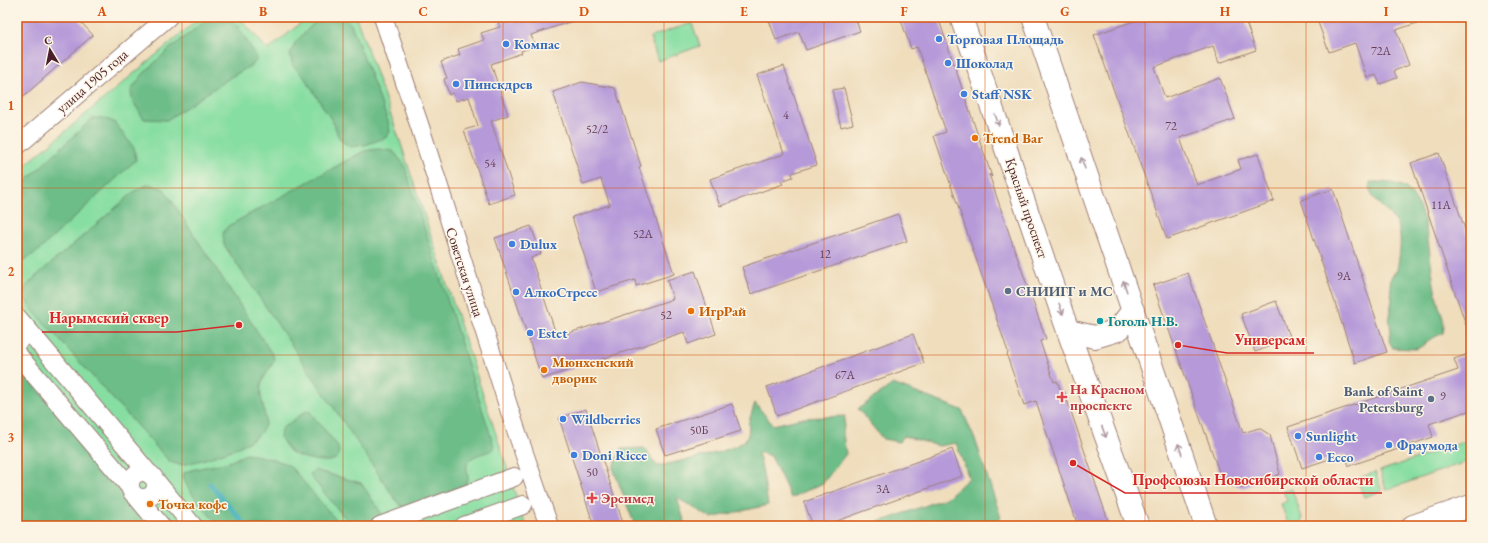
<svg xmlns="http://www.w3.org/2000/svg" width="1488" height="543" viewBox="0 0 1488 543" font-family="'EB Garamond',serif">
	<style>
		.green { fill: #87dea2; stroke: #687e66 }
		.forest { fill: #6dbd88; stroke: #5c6e5a }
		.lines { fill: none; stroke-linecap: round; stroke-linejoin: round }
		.stream { stroke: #45b1c3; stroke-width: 4.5 }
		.building { fill: #b599d9 }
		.minor-casing { stroke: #9c7e74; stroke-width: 20 }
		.major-casing { stroke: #9c7e74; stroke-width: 24 }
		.minor { stroke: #fff; stroke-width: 18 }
		.major { stroke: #fff; stroke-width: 22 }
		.oneway { stroke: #ae9aa0 }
		.grid { fill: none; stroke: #d8530f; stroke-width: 1; stroke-opacity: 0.55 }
		.shop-dot { fill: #3f7fe0; stroke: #fcf5e5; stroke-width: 1.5 }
		.food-dot { fill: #e8710a; stroke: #fcf5e5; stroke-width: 1.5 }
		.service-dot { fill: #5c6f8a; stroke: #fcf5e5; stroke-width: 1.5 }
		.culture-dot { fill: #0f9aa8; stroke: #fcf5e5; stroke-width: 1.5 }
		.health-dot { fill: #e0444e; stroke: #fcf5e5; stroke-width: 1.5 }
		.labels { text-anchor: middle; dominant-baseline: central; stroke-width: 3; stroke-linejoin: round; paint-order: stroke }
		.number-label { font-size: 12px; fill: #653e56 }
		.shop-label { font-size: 14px; font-weight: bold; fill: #366cbe; stroke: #fcf5e5; text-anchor: start }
		.street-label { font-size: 14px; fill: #4a1f2b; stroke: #fcf5e5 }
		.food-label { font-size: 14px; font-weight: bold; fill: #c56008; stroke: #fcf5e5; text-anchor: start }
		.service-label { font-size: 14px; font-weight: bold; fill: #4e5e75; stroke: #fcf5e5; text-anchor: start }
		.culture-label { font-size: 14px; font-weight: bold; fill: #0d838f; stroke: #fcf5e5; text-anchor: start }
		.health-label { font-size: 14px; font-weight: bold; fill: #be3a42; stroke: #fcf5e5; text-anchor: start }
		.leader { fill: none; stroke: #d62828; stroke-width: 1.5 }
		.callout-dot { fill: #d62828; stroke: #fcf5e5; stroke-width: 1.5 }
		.callout-label { font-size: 15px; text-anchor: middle; font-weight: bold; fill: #d62828; stroke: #fcf5e5; stroke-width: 3; stroke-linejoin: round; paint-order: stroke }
		.neatline { fill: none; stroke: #d8530f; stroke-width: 1.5 }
		.grid-label { font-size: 13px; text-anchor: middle; font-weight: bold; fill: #d8530f }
	</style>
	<rect width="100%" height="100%" fill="#fcf5e5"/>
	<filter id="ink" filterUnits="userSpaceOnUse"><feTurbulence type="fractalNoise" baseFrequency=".025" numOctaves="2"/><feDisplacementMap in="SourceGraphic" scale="8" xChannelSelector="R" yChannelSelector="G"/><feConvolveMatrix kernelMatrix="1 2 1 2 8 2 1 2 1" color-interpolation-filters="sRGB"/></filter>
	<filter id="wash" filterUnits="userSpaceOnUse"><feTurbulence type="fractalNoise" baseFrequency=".012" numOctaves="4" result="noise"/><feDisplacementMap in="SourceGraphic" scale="16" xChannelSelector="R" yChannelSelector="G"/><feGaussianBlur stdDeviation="0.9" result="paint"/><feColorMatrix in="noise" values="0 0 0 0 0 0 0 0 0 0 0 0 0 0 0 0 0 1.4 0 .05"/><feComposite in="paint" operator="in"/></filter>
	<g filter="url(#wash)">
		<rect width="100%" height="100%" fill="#efddbc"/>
		<path class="green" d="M201 17H239L268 50 308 17H356L400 141 526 526H17V172Z
			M692 23 700 46 658 61 650 37Z
			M1469 440 1471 445V460L1386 490 1380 471Z
			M1375 472 1382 491 1364 497 1357 479Z
			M1292 489 1302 518 1301 526H1289L1281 504 1287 501 1283 491Z"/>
		<path class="forest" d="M227 17 238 27 258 59 252 65 231 77 167 120 144 119 132 100 131 90 144 73 168 50 209 18Z
			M321 17H344L351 24 388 121 390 131 387 137 365 145 350 147 343 142 338 136 334 124 304 77 293 66 290 55 295 43 314 23Z
			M93 118H103L114 122 134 148 136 160 37 252 17 264V189Z
			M379 149 393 151 404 164 494 446V449C483 455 464 455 467 471 468 476 469 479 466 484L413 507 405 508 398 503 224 245 223 233 228 226 364 151Z
			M1370 182C1381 182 1394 182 1404 187 1414 193 1421 210 1424 221 1431 248 1431 277 1438 303 1441 314 1446 322 1443 333L1429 340 1424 345 1416 349 1393 348 1389 341 1391 332 1389 316 1392 300 1390 285 1391 277 1397 270C1399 258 1402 243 1399 230 1395 214 1375 205 1370 191 1369 188 1370 184 1370 182Z
			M149 184 164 189 272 354 274 359C272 369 262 376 261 386 259 398 266 410 265 423 264 444 205 459 187 464 180 465 176 465 169 461L29 306 25 298V288L35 277 135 191Z
			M17 366 155 526H17Z
			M893 384 962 410 976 442 1001 518 992 526H861L888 519 941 500 949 496 969 478 956 443 939 446 904 436 899 442 883 439 858 409Z
			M755 403 773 425 803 418 845 416 843 434 846 454 823 483 791 498 771 456 758 452 763 473 768 505 711 518 677 498 686 526H635L613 468 621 449 644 448 657 466C675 462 736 452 746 439 750 433 748 427 749 421 751 415 753 409 755 403Z
			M306 411H309L337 445C348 471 305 459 294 454 288 451 284 442 280 437L281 429Z
			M246 454C261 456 277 459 290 466L336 520 338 526H219C211 516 180 485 184 473L191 470 229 462Z
			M314 470 361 483 382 514 383 518 381 520C371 523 359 529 350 524L311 477 310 474Z"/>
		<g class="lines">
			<path class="stream" d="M210 484 246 526"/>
		</g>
		<g id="blocks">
			<path class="building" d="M25 17H76L93 35 17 102V24Z
				M525 17H577L578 19 531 35 535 46 521 51 522 53 491 64 508 115 491 121 515 195 489 204 464 130 478 126 469 97 456 101 453 93 449 95 444 79 447 78 441 62 460 55 458 49 484 40 481 33 500 27 498 23 510 19 511 22Z
				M768 17H855L860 31 806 50 799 32 776 40Z
				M900 17H938L992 177 989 174 1012 242 1046 339 1040 341 1054 382 1057 381 1061 392 1064 391 1110 526H1078L1036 401 1024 405 1007 356 1008 352 934 136 946 132 917 47 911 49Z
				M1145 17H1244L1256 50 1219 63 1213 46 1154 67 1165 98 1220 78 1235 119 1180 138 1197 185 1241 169 1238 160 1258 154 1274 201 1167 239 1094 35Z
				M1316 17H1429V19L1396 30 1409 65 1394 71 1397 78 1380 84 1376 75 1367 78 1355 43 1329 52Z
				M784 66 817 165 792 173 793 177 781 181 783 184 720 206 710 179 784 154 757 75Z
				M582 82 615 88 641 166 639 167 674 274 636 286 635 280 596 292 572 217 610 205 601 179 583 185 553 92Z
				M844 88 853 124 841 127 832 90Z
				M1439 153 1471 247V334H1469L1411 163Z
				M1333 189 1387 352 1355 363 1301 200Z
				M898 214 907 241 751 294 742 267Z
				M531 226 541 254 531 258 557 337 673 299 667 280 695 271 716 334 688 344 684 332 542 379 495 238Z
				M1188 273 1243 433 1259 428 1270 435 1280 474 1243 488 1222 479 1218 469 1153 285Z
				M1276 301 1290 339 1255 352 1241 314Z
				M913 334 924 363 777 416 767 387Z
				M1471 353V410L1429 424 1433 437 1349 466 1345 454 1302 468 1288 427 1458 370 1454 359Z
				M732 404 741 431 665 455 656 429Z
				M586 409 624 526H594L559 418Z
				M952 449 962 476 823 526H813L804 502Z"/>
		</g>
	</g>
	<g filter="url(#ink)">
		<use href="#blocks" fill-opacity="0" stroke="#9c7e74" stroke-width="1"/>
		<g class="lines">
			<g class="minor-casing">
				<path id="minor" d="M383 17 421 130 512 418 549 526
					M17 146 168 17
					M17 317 29 331 17 342
					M29 331 150 475
					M17 354 130 487
					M130 485a13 13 0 1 1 26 0a13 13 0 1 1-26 0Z
					M154 479 193 526
					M136 496 161 526
					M380 526 514 477
					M464 526 523 505"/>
			</g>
			<g class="major-casing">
				<path id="major" d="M961 17 1068 331 1138 526
					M1033 17 1206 526
					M1068 331 1095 337 1118 330 1133 310
					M1413 526 1471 506"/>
			</g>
			<use href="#minor" class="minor"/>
			<use href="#major" class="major"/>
		</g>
		<defs><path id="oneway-shaft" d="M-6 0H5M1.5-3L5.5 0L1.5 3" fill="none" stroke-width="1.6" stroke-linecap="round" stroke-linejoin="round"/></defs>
		<g class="oneway">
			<use href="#oneway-shaft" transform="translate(997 120) rotate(71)"/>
			<use href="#oneway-shaft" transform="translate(1083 163) rotate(-109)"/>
			<use href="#oneway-shaft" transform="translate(1125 286) rotate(-108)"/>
			<use href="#oneway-shaft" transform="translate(1061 309) rotate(71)"/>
			<use href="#oneway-shaft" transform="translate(1104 432) rotate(70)"/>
			<use href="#oneway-shaft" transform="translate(1180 449) rotate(-109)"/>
		</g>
	</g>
	<path class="grid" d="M182 17V526M343 17V526M503 17V526M664 17V526M824 17V526M985 17V526M1145 17V526M1306 17V526M17 188H1471M17 355H1471"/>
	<g class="shop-dot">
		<circle cx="939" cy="39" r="4"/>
		<circle cx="506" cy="44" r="4"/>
		<circle cx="948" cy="63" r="4"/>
		<circle cx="456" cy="84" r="4"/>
		<circle cx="964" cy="94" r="4"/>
		<circle cx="512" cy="244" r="4"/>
		<circle cx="516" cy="292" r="4"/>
		<circle cx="530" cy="333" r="4"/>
		<circle cx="563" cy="419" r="4"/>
		<circle cx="1298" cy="436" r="4"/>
		<circle cx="1389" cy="445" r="4"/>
		<circle cx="574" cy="455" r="4"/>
		<circle cx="1319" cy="457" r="4"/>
	</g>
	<g class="food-dot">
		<circle cx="975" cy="138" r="4"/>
		<circle cx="691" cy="311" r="4"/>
		<circle cx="544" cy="370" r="4"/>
		<circle cx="150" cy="504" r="4"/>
	</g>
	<g class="service-dot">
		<circle cx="1008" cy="291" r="4"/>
		<circle cx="1431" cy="399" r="4"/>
	</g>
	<circle class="culture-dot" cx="1100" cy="321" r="4"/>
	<g class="health-dot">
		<path d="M1060 391h4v4h4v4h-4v4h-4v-4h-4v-4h4z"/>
		<path d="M590 492h4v4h4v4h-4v4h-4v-4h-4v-4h4z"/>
	</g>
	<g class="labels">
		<g class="number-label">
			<text x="1381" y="51">72А</text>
			<text x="786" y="115">4</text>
			<text x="1171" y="126">72</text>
			<text x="597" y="129">52/2</text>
			<text x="490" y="163">54</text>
			<text x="1441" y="205">11А</text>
			<text x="643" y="234">52А</text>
			<text x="825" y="254">12</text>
			<text x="1344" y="276">9А</text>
			<text x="666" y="315">52</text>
			<text x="845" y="375">67А</text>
			<text x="1443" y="396">9</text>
			<text x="699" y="430">50Б</text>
			<text x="592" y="472">50</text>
			<text x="883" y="489">3А</text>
		</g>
		<g class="shop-label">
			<text x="947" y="39">Торговая Площадь</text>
			<text x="514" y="44">Компас</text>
			<text x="956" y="63">Шоколад</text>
			<text x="464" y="84">Пинскдрев</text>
			<text x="972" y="94">Staff NSK</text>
			<text x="520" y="244">Dulux</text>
			<text x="524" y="292">АлкоСтресс</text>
			<text x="538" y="333">Estet</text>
			<text x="571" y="419">Wildberries</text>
			<text x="1306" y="436">Sunlight</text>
			<text x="1397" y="445">Фраумода</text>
			<text x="582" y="455">Doni Ricce</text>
			<text x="1327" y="457">Ecco</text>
		</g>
		<g class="street-label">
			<text transform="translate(92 81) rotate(-41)">улица 1905 года</text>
			<text transform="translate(1027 208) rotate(71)">Красный проспект</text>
			<text transform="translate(465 272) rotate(72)">Советская улица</text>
		</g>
		<g class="food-label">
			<text x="983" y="138">Trend Bar</text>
			<text x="699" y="311">ИгрРай</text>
			<text x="552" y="362">Мюнхенский<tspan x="552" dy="16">дворик</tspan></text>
			<text x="158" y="504">Точка кофе</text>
		</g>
		<g class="service-label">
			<text x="1016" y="291">СНИИГГ и МС</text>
			<text x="1423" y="391" text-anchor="end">Bank of Saint<tspan x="1423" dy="16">Petersburg</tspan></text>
		</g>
		<g class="culture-label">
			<text x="1108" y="321">Гоголь Н.В.</text>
		</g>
		<g class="health-label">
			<text x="1070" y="389">На Красном<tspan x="1070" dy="16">проспекте</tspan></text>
			<text x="601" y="498">Эрсимед</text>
		</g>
	</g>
	<path class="leader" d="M239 325L177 332H42M1178 345L1227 353H1314M1073 463L1125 493H1382"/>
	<g class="callout-dot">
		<circle cx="239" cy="325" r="4"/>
		<circle cx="1178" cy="345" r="4"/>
		<circle cx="1073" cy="463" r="4"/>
	</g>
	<g class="callout-label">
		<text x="109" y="323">Нарымский сквер</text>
		<text x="1270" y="345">Универсам</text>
		<text x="1253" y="485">Профсоюзы Новосибирской области</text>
	</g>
	<rect width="1488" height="543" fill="none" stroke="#fcf5e5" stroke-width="44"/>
	<g transform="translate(50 50) rotate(350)" stroke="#fcf5e5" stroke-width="3" paint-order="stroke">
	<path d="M0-3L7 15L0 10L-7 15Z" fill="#4a1f2b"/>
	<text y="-6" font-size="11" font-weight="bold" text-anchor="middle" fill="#4a1f2b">С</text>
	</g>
	<rect x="22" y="22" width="1444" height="499" class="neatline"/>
	<g class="grid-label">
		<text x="102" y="16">A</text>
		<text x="263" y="16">B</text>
		<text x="423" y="16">C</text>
		<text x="584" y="16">D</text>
		<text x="744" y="16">E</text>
		<text x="904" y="16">F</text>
		<text x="1065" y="16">G</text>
		<text x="1225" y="16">H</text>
		<text x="1386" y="16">I</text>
		<text x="11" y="110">1</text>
		<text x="11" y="276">2</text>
		<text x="11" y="442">3</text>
	</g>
</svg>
